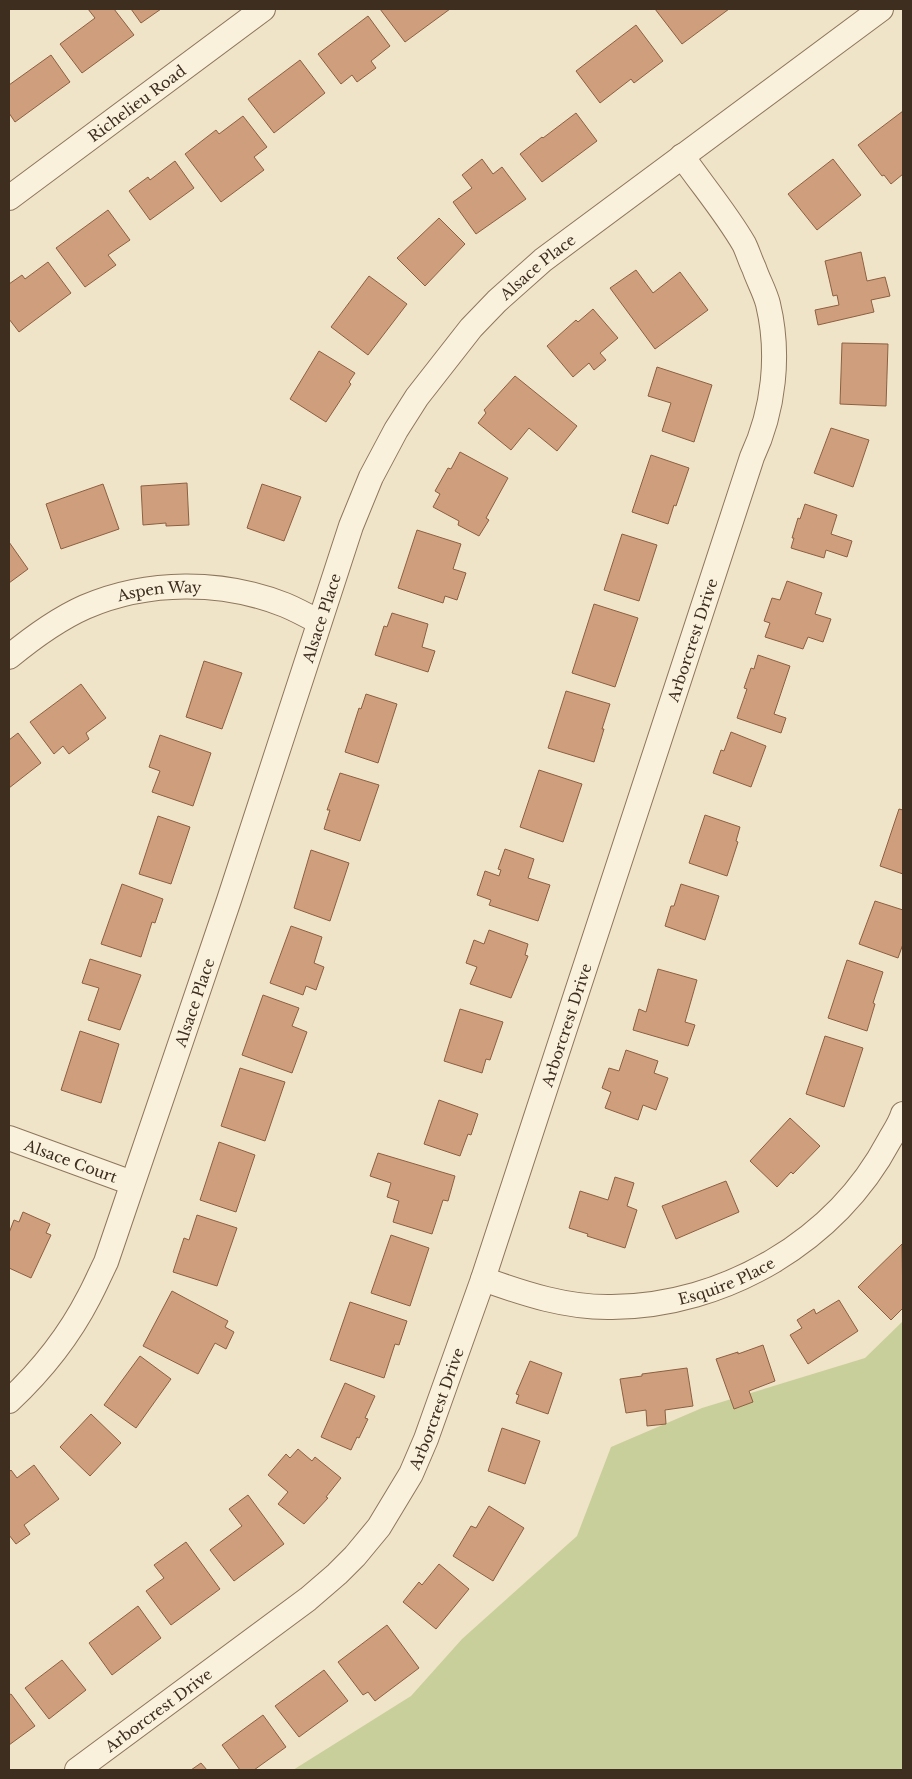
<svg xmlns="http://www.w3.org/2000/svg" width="912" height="1779" viewBox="0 0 912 1779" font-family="'Libre Baskerville',serif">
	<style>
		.green { fill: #c9cf9b }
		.building { fill: #cf9f7d; stroke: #8d5f41 }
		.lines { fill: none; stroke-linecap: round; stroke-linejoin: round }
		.street-casing { stroke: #8d765c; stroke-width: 26 }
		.street { stroke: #faf1dc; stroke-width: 24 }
		.labels { text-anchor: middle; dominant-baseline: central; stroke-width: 4.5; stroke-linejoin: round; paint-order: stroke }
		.street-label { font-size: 15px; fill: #3d2e20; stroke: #f7eed8 }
	</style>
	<rect width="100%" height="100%" fill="#f0e4c8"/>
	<path class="green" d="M903 1321V1770H293L411 1696 462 1639 577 1536 611 1447 702 1408 865 1358Z"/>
	<path class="building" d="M88 9H114L134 35 82 73 60 44 95 18Z
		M131 9H161L141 23Z
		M380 9H450L405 42Z
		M655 9H729L682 44Z
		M368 16 390 46 371 61 376 68 357 82 352 75 341 84 318 54Z
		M636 25 663 61 634 83 631 79 600 103 576 71Z
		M51 55 70 82 15 122 9 113V85Z
		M300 60 325 93 274 133 248 99Z
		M903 111V174L891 184 884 175 882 176 858 145Z
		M576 113 597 141 542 182 520 154 542 137 543 138Z
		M243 116 267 147 254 157 264 170 221 202 185 154 216 130 219 134Z
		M482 159 493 174 502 167 526 199 476 234 453 202 472 188 462 175Z
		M833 159 861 195 817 230 788 194Z
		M175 161 194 188 150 220 129 191 148 177 150 180Z
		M108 210 130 240 108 255 116 265 85 287 56 248Z
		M439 218 465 244 425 286 397 258Z
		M861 252 867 281 885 277 890 296 871 300 874 312 818 325 815 310 839 305 837 295 833 296 825 261Z
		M48 262 71 293 19 332 9 319V284L22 275 25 279Z
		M636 270 653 293 680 272 708 310 655 349 610 288Z
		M369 276 407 304 368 355 331 327Z
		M593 309 618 338 600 353 606 360 594 370 589 363 573 377 547 346 576 320 578 322Z
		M842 343 888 344 886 406 840 404Z
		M319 351 355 373 349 382 351 384 326 422 290 399Z
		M657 367 712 385 694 442 662 431 671 403 648 396Z
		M515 376 577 426 557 451 529 428 511 450 478 423 486 413 484 410Z
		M831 428 869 440 853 487 814 473Z
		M460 452 508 478 486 518 489 520 479 536 458 525 459 521 433 507 440 494 435 491 448 468 451 469Z
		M651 455 689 468 676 506 674 505 668 524 632 512Z
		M187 483 189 525 166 526V523L143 525 141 486Z
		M103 484 119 529 61 549 46 504Z
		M262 484 301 497 284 541 247 528Z
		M805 504 837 515 831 534 852 541 847 557 826 550 824 558 791 548 794 538H792L798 518 800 519Z
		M417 530 461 544 453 569 466 573 457 600 445 596 443 603 398 588Z
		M622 534 657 545 639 601 604 590Z
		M9 542 28 569 9 583Z
		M787 581 822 593 815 614 831 619 823 642 808 637 803 649 765 637 770 623 764 621 772 598 780 600Z
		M594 604 638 618 615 687 572 673Z
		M392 613 428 624 422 647 435 651 428 672 375 655 384 626 387 627Z
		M758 655 790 666 774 714 786 718 781 733 737 718 747 689 744 688 751 668 754 669Z
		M204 661 242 673 222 729 186 717Z
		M81 684 106 718 86 733 89 739 69 754 63 746 54 754 30 722Z
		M566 691 610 704 602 729H604L594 762 548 748Z
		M366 694 397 704 378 763 345 752 359 708 361 709Z
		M731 732 766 746 751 787 713 773 721 750 724 751Z
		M18 733 41 763 9 788V740Z
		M160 735 211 753 193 806 152 792 160 771 149 767Z
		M539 770 582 784 563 842 520 827Z
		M340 773 379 785 360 841 324 829 330 810H327Z
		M899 809 903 810V874L880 866Z
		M705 815 740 827 736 841 738 842 727 876 689 863Z
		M158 816 190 827 171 884 139 874Z
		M505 849 534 859 528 878 550 885 538 921 489 905 491 900 477 895 485 871 499 876 501 870 498 869Z
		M311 850 349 863 330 921 294 908Z
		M122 884 163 899 155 923 152 922 141 957 101 944Z
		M681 884 719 896 705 940 665 926 671 906H674Z
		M875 901 903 910V944L898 958 859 944Z
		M291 926 322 937 314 963 324 967 316 990 306 986 303 995 270 983Z
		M489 930 528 944 525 955 528 956 511 998 470 984 477 967 466 963 474 940 484 944Z
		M90 959 141 975 120 1030 88 1020 99 988 82 983Z
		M847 960 883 972 873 1003 875 1004 867 1031 828 1018Z
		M658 969 697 980 685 1022 695 1025 688 1046 633 1030 639 1009 646 1012Z
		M263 995 299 1008 292 1026 307 1032 292 1073 242 1055Z
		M460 1009 503 1022 490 1060 486 1059 482 1073 444 1061Z
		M80 1031 119 1044 101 1103 61 1090Z
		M825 1036 863 1048 844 1107 806 1094Z
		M626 1050 658 1061 654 1073 668 1078 656 1110 643 1105 638 1120 605 1108 611 1092 602 1088 609 1068 619 1071Z
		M240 1068 285 1082 265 1141 221 1126Z
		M439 1100 478 1114 471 1135 468 1134 460 1156 424 1144Z
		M790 1118 820 1146 793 1174 791 1172 777 1187 750 1161Z
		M219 1142 255 1155 236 1212 200 1200Z
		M378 1153 455 1176 448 1201 443 1200 432 1234 393 1222 399 1201 387 1197 391 1183 370 1176Z
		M615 1177 634 1183 627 1206 637 1210 625 1248 587 1236 588 1234 569 1228 580 1191 608 1200Z
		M726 1181 739 1212 676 1239 662 1206Z
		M23 1212 50 1224 46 1233 51 1235 31 1278 9 1268V1233L14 1220 19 1222Z
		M197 1215 237 1228 217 1286 173 1272 184 1238 189 1240Z
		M391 1235 429 1248 410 1306 371 1293Z
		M902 1244 903 1308 891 1320 858 1287Z
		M172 1291 228 1321 225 1327 234 1332 226 1349 215 1343 198 1374 143 1346Z
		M839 1300 858 1331 808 1364 790 1335 802 1328 797 1320 814 1309 816 1314Z
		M350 1302 407 1321 399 1345 395 1344 384 1378 330 1360Z
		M763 1345 775 1381 749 1391 753 1402 734 1409 716 1359 738 1352V1354Z
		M140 1356 171 1379 136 1428 104 1405Z
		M530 1361 562 1373 548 1414 516 1403 519 1395 516 1394Z
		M687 1368 693 1406 665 1410 666 1424 647 1426 646 1410 626 1413 620 1379 642 1376V1374Z
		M345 1383 375 1396 365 1418 368 1419 359 1438 357 1437 351 1450 321 1437Z
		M91 1414 121 1443 90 1476 60 1447Z
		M502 1428 540 1441 525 1484 488 1471Z
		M298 1449 312 1461 315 1457 341 1478 326 1497 328 1498 304 1524 278 1504 288 1492 268 1475 286 1454 290 1458Z
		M34 1465 59 1499 24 1525 30 1534 16 1544 9 1535V1472L11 1470 17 1478Z
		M248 1495 284 1544 234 1581 210 1550 242 1526 229 1509Z
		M489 1506 524 1528 493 1581 453 1556 471 1526 476 1528Z
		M186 1542 220 1589 171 1625 146 1591 164 1578 154 1565Z
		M439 1564 469 1589 436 1629 403 1602 419 1582 422 1585Z
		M138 1606 161 1638 112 1675 89 1643Z
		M387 1625 419 1668 375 1701 368 1692 363 1695 338 1662Z
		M62 1660 86 1690 49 1719 25 1688Z
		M324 1670 348 1701 299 1737 275 1706Z
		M11 1694 35 1726 9 1745V1695Z
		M263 1715 286 1747 254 1770H240L222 1745Z
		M201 1763 207 1770H191Z"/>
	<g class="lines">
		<g class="street-casing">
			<g id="street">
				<path id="s1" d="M9 198 263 9"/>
				<path id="s2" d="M9 657C32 638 58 619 85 607 148 580 222 580 285 605 297 610 308 616 319 622"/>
				<path id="s3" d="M9 1138 132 1183"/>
				<path id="s4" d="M483 1279C525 1294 567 1308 612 1307 725 1306 836 1241 889 1141 894 1132 900 1124 903 1114"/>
				<path id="s5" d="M9 1401C41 1371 69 1336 89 1297 95 1286 100 1274 106 1262L229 900 351 526 371 477 396 430 417 397 471 328 497 301 543 260 881 9"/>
				<path id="s6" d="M77 1770 308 1599 337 1574 355 1556 379 1527 411 1474 426 1439 483 1279 752 457C774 410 780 354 768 304 765 292 758 280 754 268 750 260 748 252 744 244 726 213 703 186 682 156"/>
			</g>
		</g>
		<use href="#street" class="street"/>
	</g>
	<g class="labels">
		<g class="street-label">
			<text stroke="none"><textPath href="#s1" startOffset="159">Richelieu Road</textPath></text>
			<text stroke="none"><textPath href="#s5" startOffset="1270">Alsace Place</textPath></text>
			<text stroke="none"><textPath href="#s2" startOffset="168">Aspen Way</textPath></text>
			<text stroke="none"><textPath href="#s5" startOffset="850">Alsace Place</textPath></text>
			<text stroke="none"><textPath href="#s6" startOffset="1331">Arborcrest Drive</textPath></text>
			<text stroke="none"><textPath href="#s5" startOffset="445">Alsace Place</textPath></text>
			<text stroke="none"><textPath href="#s6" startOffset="926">Arborcrest Drive</textPath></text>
			<text stroke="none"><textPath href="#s3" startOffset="66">Alsace Court</textPath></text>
			<text stroke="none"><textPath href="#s4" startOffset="251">Esquire Place</textPath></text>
			<text stroke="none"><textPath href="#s6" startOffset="521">Arborcrest Drive</textPath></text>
			<text stroke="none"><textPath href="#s6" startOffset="101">Arborcrest Drive</textPath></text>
		</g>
	</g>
	<rect width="912" height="1779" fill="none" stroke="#3d2e20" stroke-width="20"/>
</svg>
